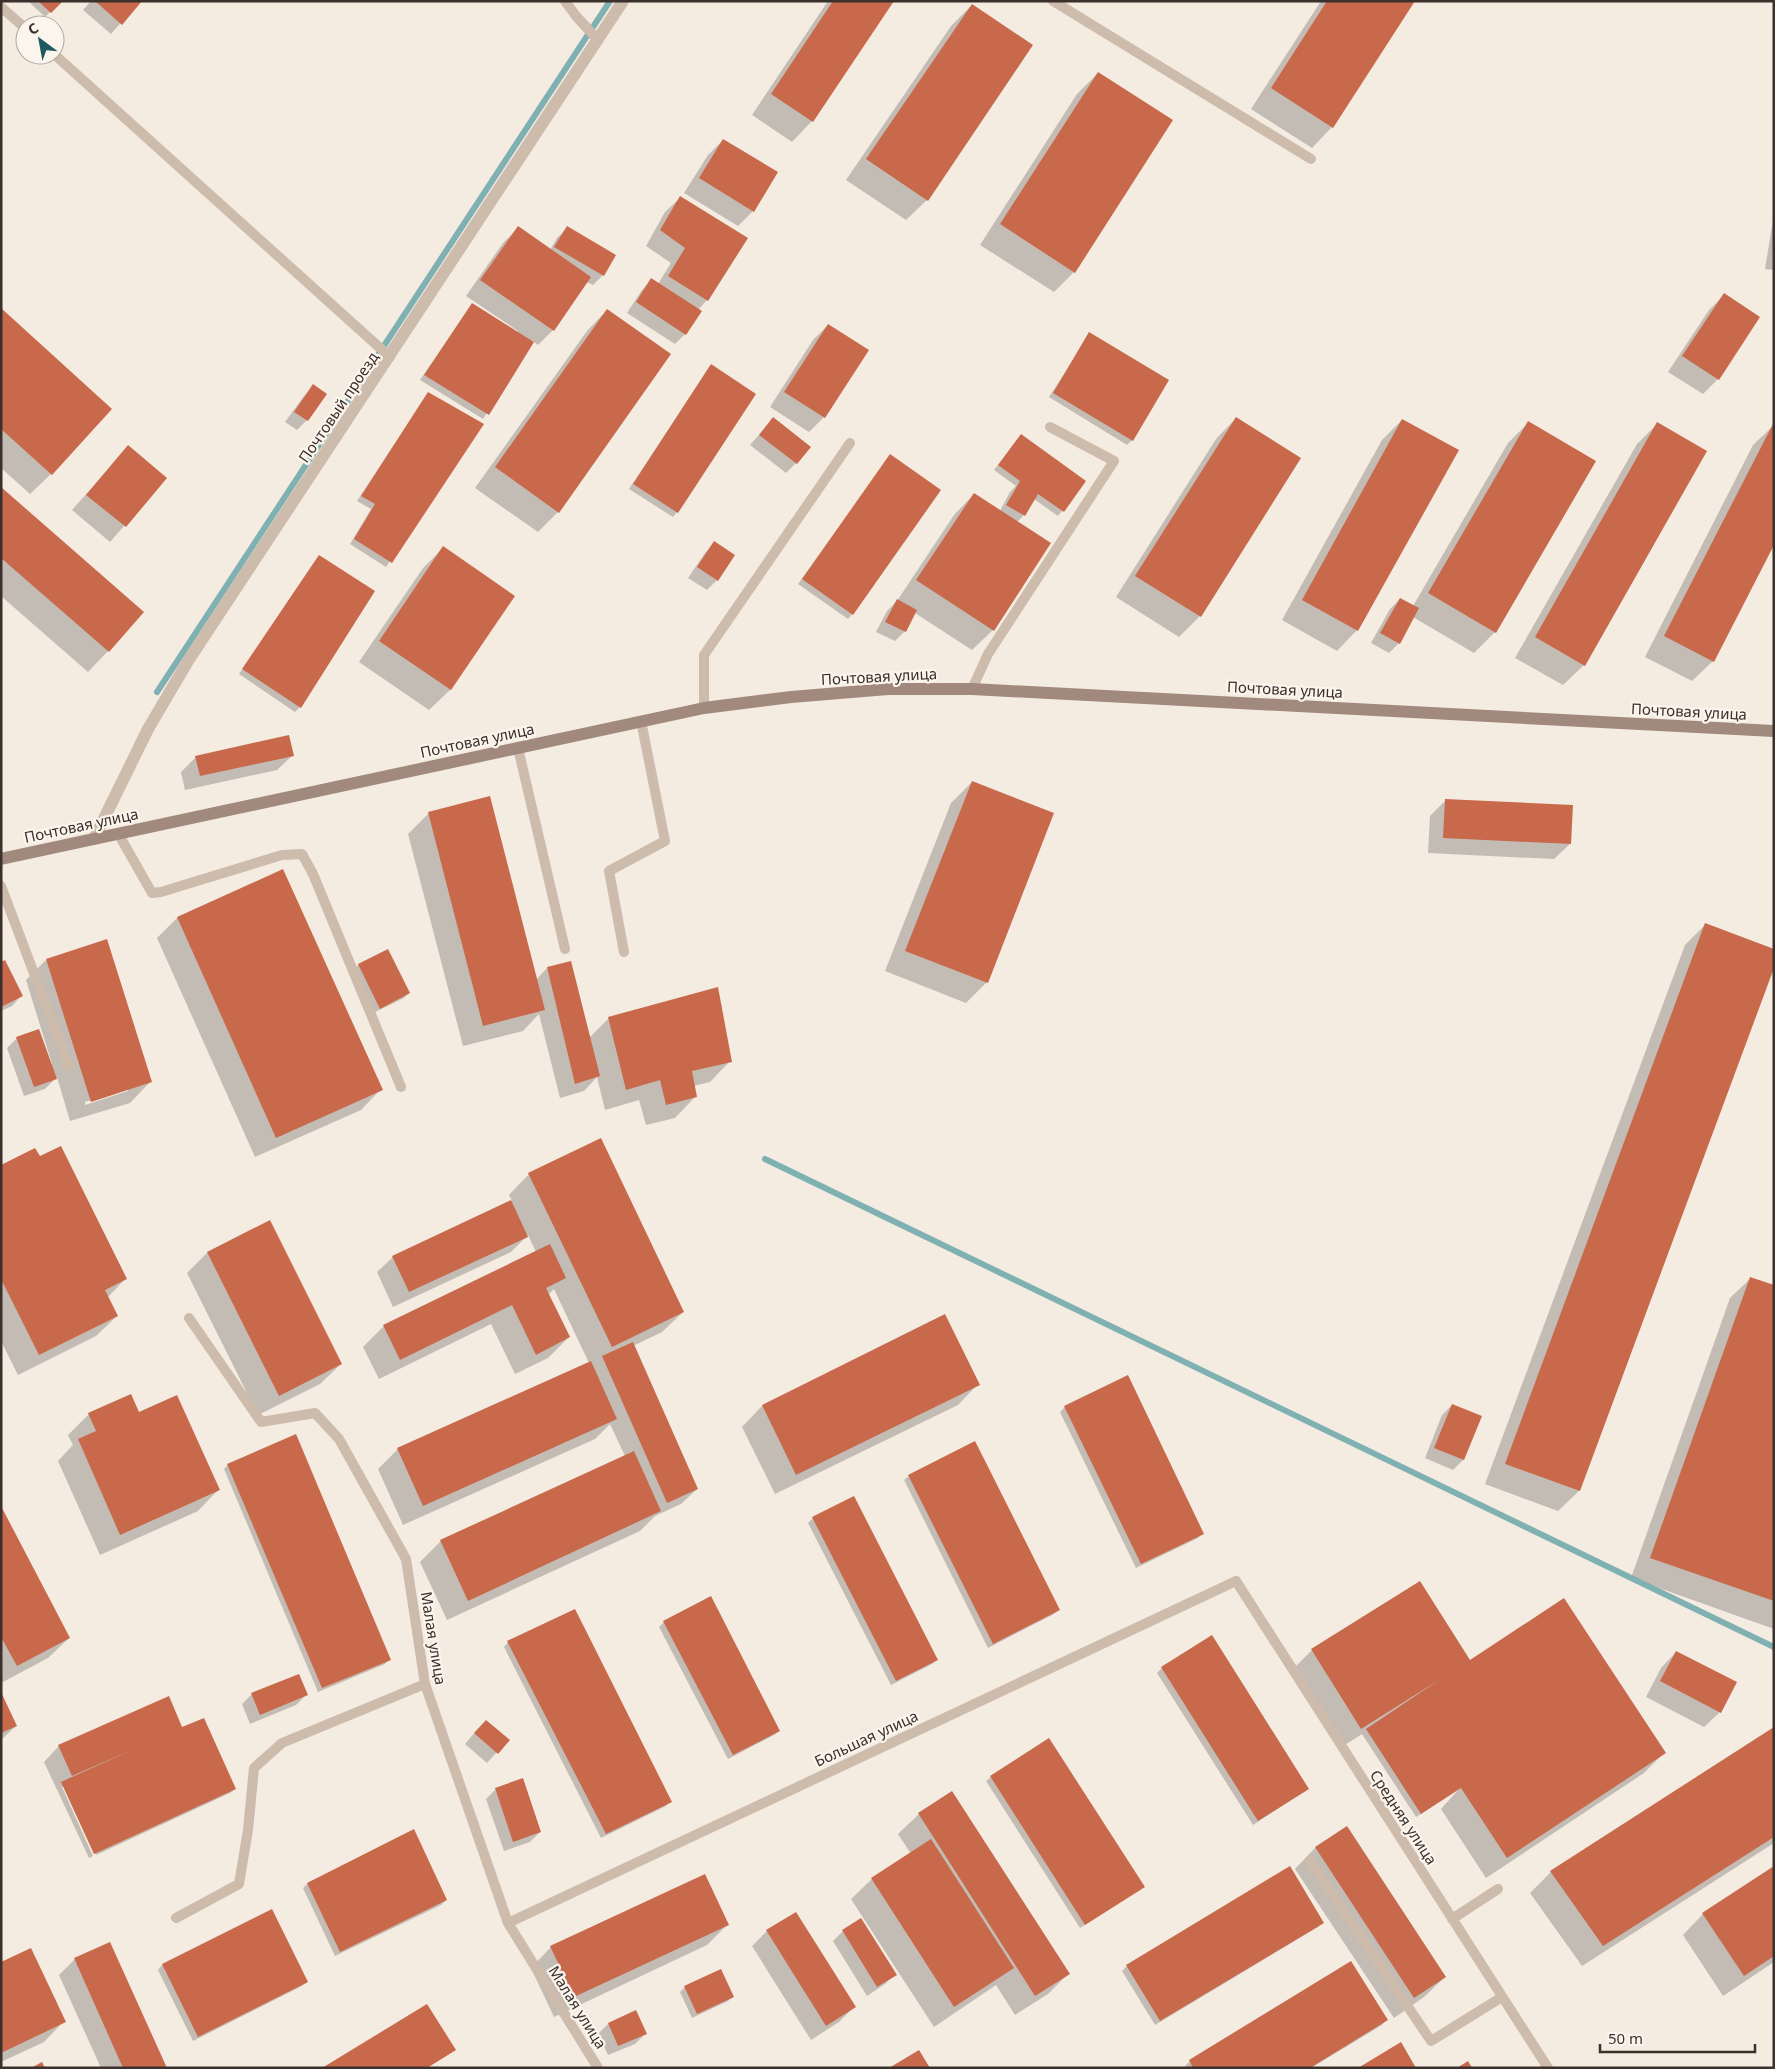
<svg xmlns="http://www.w3.org/2000/svg" width="1775" height="2069" viewBox="0 0 1775 2069" font-family="'Noto Sans',sans-serif">
	<style>
		.shadow { fill: #0003; fill-rule: evenodd }
		.lines { fill: none; stroke-linecap: round; stroke-linejoin: round }
		.stream { stroke: #7fb0b2; stroke-width: 6 }
		.building { fill: #c8694b }
		.lane { stroke: #cdbbac; stroke-width: 10 }
		.street { stroke: #cdbbac; stroke-width: 12 }
		.secondary { stroke: #a18a7d; stroke-width: 12 }
		.labels { text-anchor: middle; dominant-baseline: central; stroke-width: 4.5; stroke-linejoin: round; paint-order: stroke }
		.street-label { font-size: 15px; fill: #3b302b; stroke: #fbf5ee }
	</style>
	<rect width="100%" height="100%" fill="#f4ebe1"/>
	<path class="shadow" d="M28 1H61L45 17Z
		M91 1H140L111 34 83 10Z
		M828 1H892L812 121 792 142 752 115Z
		M1321 1H1414L1332 127 1312 148 1251 109Z
		M972 5 927 200 906 220 846 180 951 26Z
		M1098 73 1074 272 1054 292 980 245 1077 94Z
		M723 140 753 211 738 226 684 193 708 155Z
		M681 197 746 238 707 300 698 310 685 334 675 344 627 313 642 290 652 280 658 284 671 263 646 246 665 212Z
		M1774 214V270L1765 269Z
		M518 228 550 250 557 238 567 228 614 256 603 275 593 285 586 282 553 330 538 345 533 341 483 419 420 380 468 310 517 333 518 331 466 296 503 243Z
		M1724 295 1718 379 1703 394 1668 372 1709 310Z
		M1 309 51 474 30 494 1 468Z
		M607 310 558 512 538 532 475 488 587 331Z
		M828 325 824 417 809 432 770 407 813 340Z
		M1090 334 1132 440 1127 445 1049 397Z
		M711 365 677 512 673 517 629 489Z
		M314 386 325 394 307 420 297 430 285 422 304 396Z
		M428 393 482 425 386 567 350 544 371 509 357 501Z
		M1236 418 1300 458 1200 616 1179 637 1116 597 1216 439Z
		M773 419 796 463 786 473 750 445Z
		M1402 420 1357 630 1337 651 1282 620 1382 440Z
		M1528 423 1594 461 1495 632 1474 653 1413 617 1399 643 1389 653 1371 643 1390 609 1400 599 1413 606 1508 443Z
		M1657 424 1584 665 1563 685 1515 658 1637 444Z
		M1774 425 1713 661 1692 681 1645 657 1753 445Z
		M1021 436 1085 482 1058 516 1034 499 1024 515 1017 522 993 630 972 650 915 613 905 631 895 641 876 632 887 611 897 601 954 515 974 494 1000 511 1010 492 1016 486 994 470Z
		M128 447 166 478 110 542 72 510Z
		M890 456 852 614 848 619 798 584Z
		M1 489 108 651 88 672 1 596Z
		M714 543 717 580 707 590 688 578 705 553Z
		M443 548 514 596 450 690 429 710 359 662 423 568Z
		M315 561 300 707 295 712 239 674Z
		M293 755 277 770 185 790 181 772 196 757Z
		M972 782 987 982 966 1003 885 971 951 803Z
		M1446 800 1570 844 1554 859 1428 853 1430 816Z
		M429 813 536 980 547 968 589 1038 609 1018 730 1061 710 1082 693 1086 695 1097 675 1118 646 1125 639 1100 605 1110 597 1077 584 1091 560 1098 539 1014 523 1031 463 1046 408 834Z
		M283 871 381 1089 361 1110 255 1157 157 938 177 918Z
		M1705 925 1774 964 1579 1491 1558 1511 1485 1484 1685 945Z
		M388 951 409 993 404 998 375 1012 354 970 358 965Z
		M46 960 150 1082 130 1103 70 1121 57 1077 45 1089 24 1096 7 1048 17 1038 50 1065 52 1064 26 980ZM128 1089V1091L85 1105V1102Z
		M1 964 21 996 12 1006 1 1011Z
		M1 1166 125 1279 108 1297 117 1316 96 1336 18 1375 1 1341Z
		M529 1174 683 1312 662 1332 633 1346 697 1489 681 1504 655 1516 640 1531 447 1620 420 1562 441 1541 625 1456 610 1424 595 1439 403 1525 378 1469 398 1449 589 1363 554 1289 548 1295 569 1337 548 1358 515 1374 491 1324 379 1379 363 1347 384 1326 536 1252 528 1235 511 1252 393 1307 377 1272 393 1257 512 1201 509 1195Z
		M269 1222 341 1364 320 1384 258 1415 187 1273 207 1253Z
		M1751 1278 1774 1286V1629L1631 1578 1730 1298Z
		M945 1316 978 1384 958 1405 775 1494 742 1427 762 1406Z
		M1452 1405 1480 1417 1463 1460 1453 1470 1425 1458 1442 1415Z
		M1065 1407 1203 1533 1198 1538 1136 1568 1060 1412Z
		M138 1413 218 1490 198 1511 100 1555 58 1461 73 1445 68 1435 89 1414Z
		M228 1465 389 1659 385 1664 318 1692 224 1469Z
		M909 1476 1058 1610 1054 1614 988 1648 904 1480Z
		M1 1509 69 1638 48 1658 1 1683Z
		M813 1518 937 1659 932 1664 891 1685 808 1523Z
		M664 1622 779 1731 774 1735 728 1759 659 1627Z
		M508 1642 670 1801 666 1806 601 1838 504 1647Z
		M1312 1650 1470 1662 1664 1753 1644 1773 1486 1878 1441 1809 1460 1788 1416 1817 1362 1734 1340 1748 1292 1670Z
		M1676 1652 1720 1712 1704 1727 1646 1697 1661 1668Z
		M1162 1668 1308 1789 1253 1825 1157 1673Z
		M252 1694 306 1695 296 1705 250 1724 242 1704Z
		M1 1695 16 1726 1 1740Z
		M182 1729 235 1789 230 1793 96 1855 65 1787H62L93 1856 89 1858 44 1762 59 1746Z
		M1774 1729V1843L1582 1966 1530 1893 1551 1872Z
		M476 1731 508 1740 487 1763 465 1744Z
		M991 1777 1143 1887 1080 1928 986 1781Z
		M496 1789 540 1832 530 1842 504 1851 486 1799Z
		M919 1814 1068 1974 1048 1994 1015 2015 996 1985 934 2027 851 1899 872 1879 911 1854 898 1834Z
		M1346 1828 1445 1977 1424 1997 1394 2018 1295 1869 1315 1848Z
		M413 1831 446 1900 441 1905 335 1956 303 1888 307 1884Z
		M1774 1867V1962L1723 1996 1683 1935 1703 1914Z
		M272 1911 307 1982 302 1986 193 2041 158 1970 162 1965Z
		M1322 1923 1318 1927 1155 2025 1122 1971 1127 1966Z
		M728 1924 707 1945 554 2017 531 1968 551 1947Z
		M767 1931 854 2007 839 2022 811 2040 752 1946Z
		M843 1931 895 1974 885 1984 867 1996 833 1941Z
		M110 1944 166 2068H101L59 1975 75 1959Z
		M1 1963 64 2021 44 2042 1 2062Z
		M1351 1963 1386 2020 1382 2025 1311 2068H1186L1185 2066 1190 2061Z
		M685 1987 733 1996 728 2001 692 2018 680 1992Z
		M608 2024 645 2034 635 2044 608 2055 598 2034Z"/>
	<g class="lines">
		<path class="stream" d="M157 692 610 1
			M765 1159 1774 1647"/>
	</g>
	<path class="building" d="M38 1H63L51 13Z
		M95 1H142L122 25Z
		M833 1H894L813 122 771 94Z
		M1327 1H1415L1333 128 1271 88Z
		M972 4 1033 45 928 201 866 159Z
		M1098 72 1173 120 1075 273 1000 224Z
		M723 139 778 172 754 212 699 178Z
		M680 196 748 238 708 301 668 276 685 248 660 230Z
		M518 226 591 277 554 331 480 280Z
		M567 226 616 255 604 276 554 247Z
		M651 278 702 311 686 335 636 302Z
		M1724 293 1760 317 1719 380 1682 356Z
		M472 303 534 342 489 415 424 375Z
		M1 308 112 409 52 475 1 429Z
		M607 309 671 354 559 513 495 467Z
		M828 324 869 350 825 418 784 392Z
		M1089 332 1169 380 1133 441 1053 393Z
		M711 364 756 394 678 513 633 484Z
		M313 384 327 394 308 421 294 412Z
		M428 392 484 424 392 563 354 539 375 504 361 496Z
		M773 417 811 447 797 464 759 435Z
		M1236 417 1301 458 1201 617 1135 576Z
		M1402 419 1459 450 1358 631 1302 600Z
		M1528 421 1596 461 1496 633 1428 593Z
		M1657 422 1707 451 1585 666 1535 637Z
		M1774 422V545L1714 662 1664 636Z
		M1021 434 1086 481 1064 512 1038 494 1025 516 1006 505 1020 481 998 465Z
		M128 445 167 478 126 527 86 495Z
		M890 454 941 490 853 615 802 579Z
		M1 487 144 612 109 652 1 558Z
		M974 493 1051 543 994 631 916 580Z
		M714 541 735 555 718 581 697 567Z
		M443 546 515 596 451 690 379 641Z
		M319 555 375 591 301 708 242 669Z
		M1400 598 1419 608 1400 644 1380 633Z
		M897 599 917 610 906 632 885 622Z
		M289 735 294 756 200 776 195 756Z
		M972 781 1054 813 988 983 905 951Z
		M490 796 545 1010 483 1026 428 812Z
		M1445 799 1573 805 1571 844 1443 838Z
		M283 869 383 1090 276 1138 177 917Z
		M1705 923 1774 949V968L1580 1491 1505 1464Z
		M107 939 152 1082 91 1102 46 959Z
		M388 949 410 993 380 1009 358 964Z
		M5 960 23 996 1 1007V962Z
		M571 961 600 1076 575 1084 547 967Z
		M718 987 732 1062 692 1071 697 1097 666 1105 660 1080 626 1090 608 1017Z
		M39 1029 57 1079 34 1087 16 1037Z
		M601 1138 684 1312 612 1347 528 1173Z
		M61 1146 127 1279 105 1290 118 1316 39 1355 1 1279V1165L35 1148 40 1156Z
		M511 1200 528 1237 409 1292 392 1256Z
		M270 1220 342 1364 279 1396 207 1252Z
		M550 1244 566 1278 546 1288 570 1337 536 1355 512 1305 400 1360 383 1325Z
		M1750 1277 1774 1285V1601L1650 1558Z
		M945 1314 980 1385 796 1475 762 1405Z
		M633 1342 698 1489 667 1503 602 1356Z
		M591 1361 617 1419 423 1506 397 1448Z
		M1128 1375 1204 1534 1141 1564 1064 1406Z
		M131 1394 139 1412 177 1395 220 1490 120 1535 78 1439 96 1431 88 1413Z
		M1452 1404 1482 1416 1464 1460 1434 1448Z
		M296 1434 391 1660 322 1688 227 1464Z
		M975 1441 1060 1610 993 1644 908 1475Z
		M634 1451 661 1511 468 1601 440 1540Z
		M854 1496 938 1660 896 1681 812 1517Z
		M1 1506 70 1638 17 1666 1 1637Z
		M1420 1581 1470 1660 1564 1598 1666 1753 1507 1858 1461 1788 1421 1814 1366 1729 1442 1678 1361 1729 1311 1649Z
		M711 1596 780 1731 733 1755 663 1621Z
		M575 1609 672 1802 606 1834 507 1641Z
		M1212 1635 1309 1789 1258 1821 1161 1667Z
		M1676 1651 1737 1682 1721 1713 1660 1681Z
		M299 1674 308 1695 260 1715 251 1693Z
		M1 1692 17 1726 1 1733Z
		M169 1696 182 1727 204 1718 236 1789 94 1854 61 1782 134 1749 72 1776 58 1745Z
		M486 1720 510 1740 498 1754 474 1733Z
		M1774 1727V1837L1603 1946 1550 1871Z
		M1049 1738 1145 1887 1085 1925 990 1776Z
		M523 1778 541 1832 513 1842 495 1788Z
		M952 1791 1070 1974 1035 1996 918 1813Z
		M1347 1826 1446 1977 1414 1998 1315 1847Z
		M414 1829 447 1900 340 1952 307 1883Z
		M931 1839 1014 1968 954 2007 871 1878Z
		M1290 1866 1324 1923 1160 2021 1126 1965Z
		M1774 1866V1956L1744 1976 1702 1913Z
		M705 1874 729 1925 574 1997 550 1946Z
		M272 1909 308 1982 198 2037 162 1964Z
		M796 1912 856 2007 826 2026 766 1930Z
		M861 1918 897 1975 877 1987 842 1930Z
		M110 1942 167 2068H123L74 1958Z
		M31 1948 66 2022 1 2053V1962Z
		M1351 1961 1388 2020 1310 2068H1193L1189 2060Z
		M721 1969 734 1997 697 2014 684 1986Z
		M427 2004 456 2050 427 2068H322Z
		M636 2010 647 2034 618 2046 608 2023Z
		M1401 2042 1416 2068H1358Z
		M919 2050 930 2068H889Z
		M1468 2061 1472 2068H1457Z
		M42 2062 45 2068H31Z"/>
	<g class="lines">
		<path class="lane" d="M565 1 576 16 598 40
			M1053 1 1311 159
			M1 7 25 28
			M55 55 390 357
			M972 689 988 654 1114 461 1050 427
			M704 708V655L850 443
			M518 748 565 949
			M119 835 152 893 161 892 282 855 302 854 313 874 401 1087
			M1 886 69 1066
			M624 952 609 871 665 841 641 721
			M189 1318 261 1422 315 1413 339 1439 406 1559 425 1684 508 1923 598 2068
			M1310 1861 1431 2041 1502 1997
			M176 1918 239 1884 248 1830 254 1768 282 1743 425 1684
			M1452 1919 1498 1889
			M508 1923 1236 1581 1548 2068"/>
		<path class="street" d="M94 839 148 729 188 661 623 1"/>
		<path class="secondary" d="M1 859 704 708 791 697 888 689H972L1774 731"/>
	</g>
	<g class="labels">
		<g class="street-label">
			<text transform="translate(338 407) rotate(-56)">Почтовый проезд</text>
			<text transform="translate(879 676) rotate(-3)">Почтовая улица</text>
			<text transform="translate(1285 689) rotate(3)">Почтовая улица</text>
			<text transform="translate(1689 711) rotate(3)">Почтовая улица</text>
			<text transform="translate(477 740) rotate(-12)">Почтовая улица</text>
			<text transform="translate(81 825) rotate(-12)">Почтовая улица</text>
			<text transform="translate(434 1638) rotate(81)">Малая улица</text>
			<text transform="translate(866 1738) rotate(-25)">Большая улица</text>
			<text transform="translate(1404 1817) rotate(57)">Средняя улица</text>
			<text transform="translate(578 2007) rotate(58)">Малая улица</text>
		</g>
	</g>
	<rect width="1775" height="2069" fill="none" stroke="#3b302b" stroke-width="5"/>
	<g transform="translate(40 40) rotate(328)"><circle r="24" fill="#fbf5ee" stroke="#aea6a0"/>
	<path d="M0-4L9 19L0 12L-9 19Z" fill="#1f5a5e"/>
	<text y="-8" font-size="14" font-weight="bold" text-anchor="middle" fill="#3b302b">С</text>
	</g>
	<path d="M1600 2044v8h155v-8" fill="none" stroke="#3b302b" stroke-width="2.5"/>
	<text x="1608" y="2044" font-size="15" fill="#3b302b" stroke="#fbf5ee" stroke-width="4" paint-order="stroke">50 m</text>
</svg>
